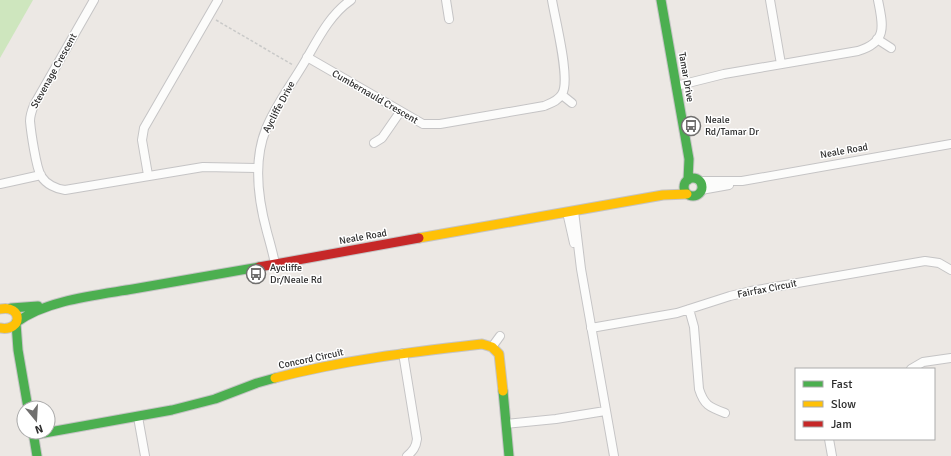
<svg xmlns="http://www.w3.org/2000/svg" width="951" height="456" viewBox="0 0 951 456" font-family="Signika,sans-serif">
	<style>
		.green { fill: #cee6be }
		.lines { fill: none; stroke-linecap: round; stroke-linejoin: round }
		.street-casing { stroke: #c5c4c5; stroke-width: 10 }
		.fast-casing { stroke: #c5c4c5; stroke-width: 11 }
		.slow-casing { stroke: #c5c4c5; stroke-width: 11 }
		.jam-casing { stroke: #c5c4c5; stroke-width: 11 }
		.path { stroke: #c9c9c8; stroke-width: 1.5; stroke-dasharray: 3 2; stroke-linecap: butt }
		.street { stroke: #fcfcfb; stroke-width: 8 }
		.fast { stroke: #4caf50; stroke-width: 9 }
		.slow { stroke: #ffc107; stroke-width: 9 }
		.jam { stroke: #c62828; stroke-width: 9 }
		.labels { text-anchor: middle; dominant-baseline: central; stroke-width: 3; stroke-linejoin: round; paint-order: stroke }
		.street-label { font-size: 10px; fill: #2e2e2e; stroke: #fff }
		.poi-label { font-size: 10px; fill: #2e2e2e; stroke: #fff; text-anchor: start }
	</style>
	<rect width="100%" height="100%" fill="#ece8e4"/>
	<path class="green" d="M0 0H33L0 58Z"/>
	<g class="lines">
		<g class="street-casing">
			<path id="street" d="M94 0 34 105C32 110 30 115 30 121 31 132 36 167 41 176 46 184 56 189 65 190L203 167 258 168
				M446 0 449 19
				M770 0 781 64
				M877 39 891 48
				M307 57 423 124H440L544 106C551 103 558 101 562 94 571 80 555 19 552 0
				M676 86 724 74 858 51C888 42 883 25 878 0
				M562 95 572 103
				M374 143 382 138 400 112
				M148 175 142 140 144 128 218 0
				M699 181H742L951 144
				M0 184 41 175
				M701 190 729 185
				M574 211 581 269 614 456
				M567 212 574 243
				M275 264C273 253 270 243 267 232 258 199 253 161 266 129 275 106 291 85 304 63 317 41 329 15 351 0
				M689 309 694 327 699 389C704 405 709 407 725 413
				M591 328 677 313 730 296 751 291 925 261 939 263 951 270
				M492 347 500 336
				M403 353 417 439C416 447 413 451 407 456
				M911 369 923 362 951 358
				M138 417 145 456
				M506 424 556 419 605 411
				M829 439 832 456"/>
		</g>
		<g class="fast-casing">
			<path id="fast" d="M661 0 689 159 688 180
				M684 187a9 9 0 1 1 18 0a9 9 0 1 1-18 0Z
				M11 308 38 306
				M17 322C46 300 98 295 133 289 175 282 217 274 259 267
				M16 323 18 350 28 408
				M503 391 509 456
				M33 432 37 456
				M33 435 172 410 215 399 257 383 275 378"/>
		</g>
		<g class="slow-casing">
			<path id="slow" d="M419 238 663 195 687 194
				M0 309C23 304 23 332 0 328
				M275 378C343 360 413 352 482 344L492 347 499 354 503 391"/>
		</g>
		<g class="jam-casing">
			<path id="jam" d="M259 267 419 238"/>
		</g>
		<path class="path" d="M216 20 293 65"/>
		<use href="#street" class="street"/>
		<use href="#fast" class="fast"/>
		<use href="#slow" class="slow"/>
		<use href="#jam" class="jam"/>
	</g>
	<defs>
		<g id="bus-ring" transform="scale(1)"><circle r="9.5" fill="#fff" stroke="#706f6e" stroke-width="1.5"/><path d="M-5-6H5V4H4V6H2V4H-2V6H-4V4H-5ZM-3.5-4V0h7V-4ZM-3.5 1.2v1.5H-2V1.2ZM2 1.2v1.5H3.5V1.2Z" fill="#706f6e"/></g>
	</defs>
	<g fill-rule="evenodd">
		<use href="#bus-ring" x="691" y="126"/>
		<use href="#bus-ring" x="256" y="274"/>
	</g>
	<g class="labels">
		<g class="street-label">
			<text transform="translate(54 71) rotate(-61)">Stevenage Crescent</text>
			<text transform="translate(686 77) rotate(80)">Tamar Drive</text>
			<text transform="translate(375 97) rotate(30)">Cumbernauld Crescent</text>
			<text transform="translate(279 107) rotate(-62)">Aycliffe Drive</text>
			<text transform="translate(844 151) rotate(-10)">Neale Road</text>
			<text transform="translate(363 237) rotate(-10)">Neale Road</text>
			<text transform="translate(767 289) rotate(-11)">Fairfax Circuit</text>
			<text transform="translate(311 359) rotate(-12)">Concord Circuit</text>
		</g>
		<g class="poi-label">
			<text x="705" y="120">Neale<tspan x="705" dy="12">Rd/Tamar Dr</tspan></text>
			<text x="270" y="268">Aycliffe<tspan x="270" dy="12">Dr/Neale Rd</tspan></text>
		</g>
	</g>
	<rect x="795" y="368" width="140" height="72" fill="#ffffff" stroke="#ababab"/>
	<rect x="803" y="381" width="20" height="6" fill="#4caf50" stroke="#ababab"/>
	<text x="831" y="388" font-size="12" fill="#2e2e2e">Fast</text>
	<rect x="803" y="401" width="20" height="6" fill="#ffc107" stroke="#ababab"/>
	<text x="831" y="408" font-size="12" fill="#2e2e2e">Slow</text>
	<rect x="803" y="421" width="20" height="6" fill="#c62828" stroke="#ababab"/>
	<text x="831" y="428" font-size="12" fill="#2e2e2e">Jam</text>
	<g transform="translate(36 420) rotate(162)"><circle r="19" fill="#ffffff" stroke="#ababab"/>
	<path d="M0-3L7 15L0 10L-7 15Z" fill="#706f6e"/>
	<text y="-6" font-size="11" font-weight="bold" text-anchor="middle" fill="#2e2e2e">N</text>
	</g>
</svg>
